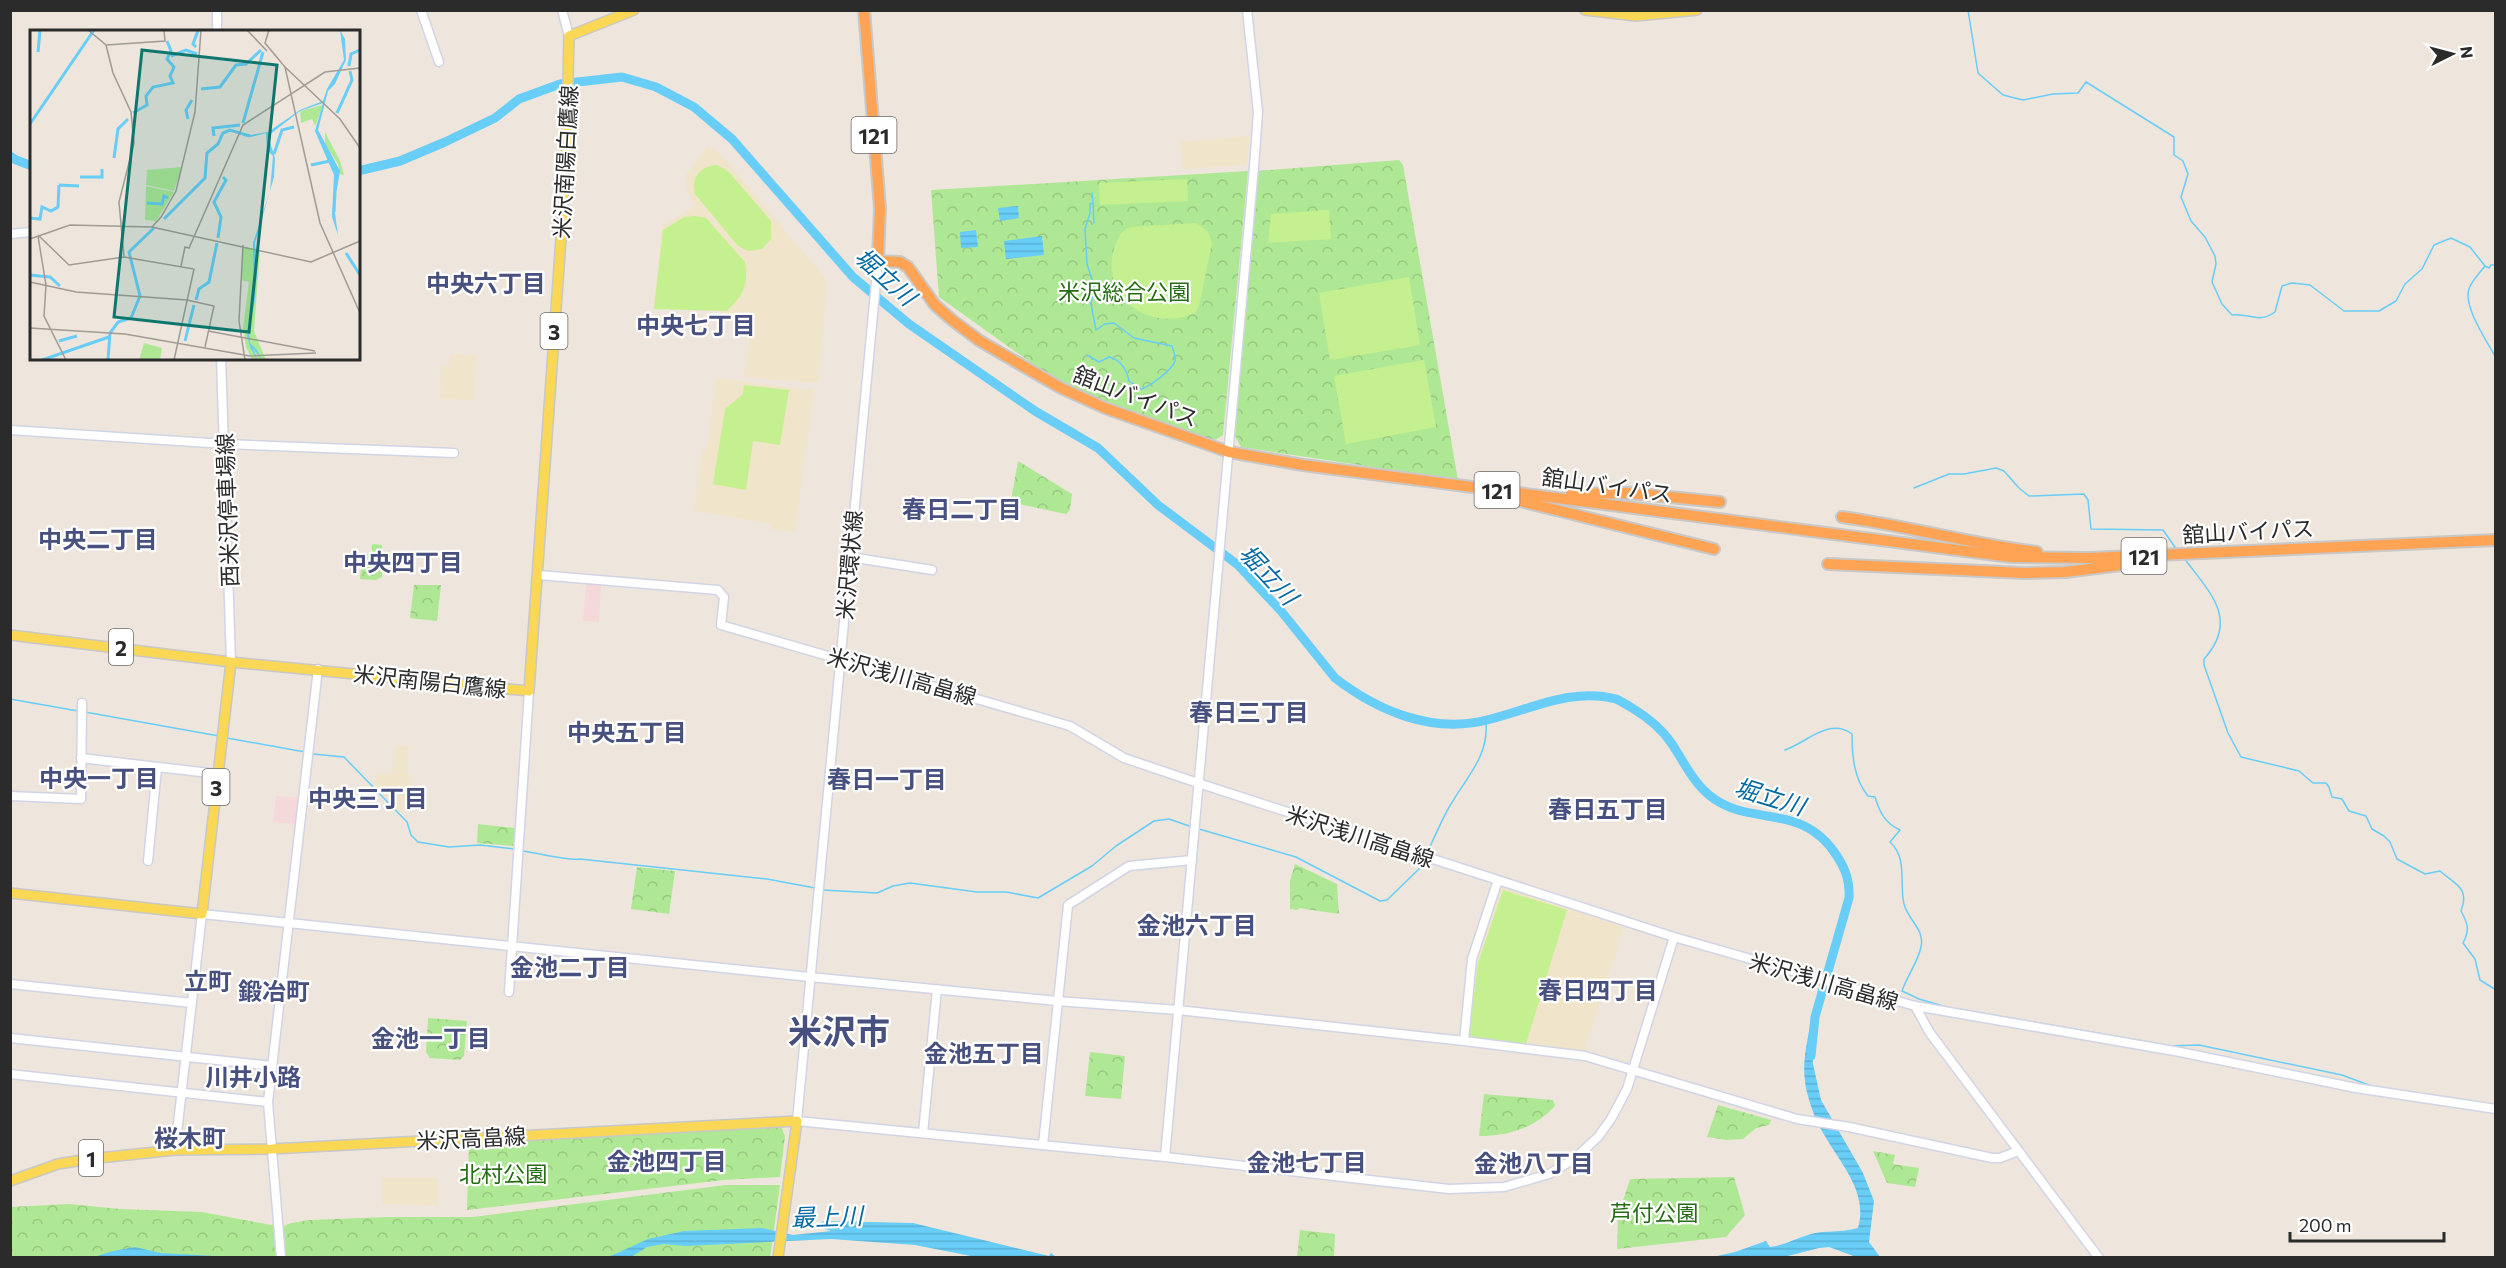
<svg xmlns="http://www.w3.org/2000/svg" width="2506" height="1268" viewBox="0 0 2506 1268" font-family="Commissioner,'Noto Sans JP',sans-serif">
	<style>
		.education { fill: #f0e5ca }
		.medical { fill: #f5d8d9 }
		.forest { fill: url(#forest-crowns) }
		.pitch { fill: #c5f08f }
		.water { fill: url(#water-rules) }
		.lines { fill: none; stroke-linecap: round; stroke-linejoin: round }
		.stream { stroke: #68cdf7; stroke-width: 1.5 }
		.river { stroke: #68cdf7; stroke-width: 9 }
		.secondary-casing { stroke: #d1d4e5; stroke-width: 11 }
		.primary-casing { stroke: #c8c8c8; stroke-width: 12 }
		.highway-casing { stroke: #c8c8c8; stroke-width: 14 }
		.secondary { stroke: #fff; stroke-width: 8 }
		.primary { stroke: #fad754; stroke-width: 9 }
		.highway { stroke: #ffa355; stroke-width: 10 }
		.labels { text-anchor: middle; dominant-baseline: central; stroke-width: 4.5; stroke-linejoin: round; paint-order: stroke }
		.shield { fill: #fff; stroke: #6b6b6b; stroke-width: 1.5 }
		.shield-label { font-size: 21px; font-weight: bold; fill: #2b2b2b }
		.street-label { font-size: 22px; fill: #2b2b2b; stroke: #fff }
		.park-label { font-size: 22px; fill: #256d15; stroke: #fff }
		.water-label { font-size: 24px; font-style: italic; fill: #046aa5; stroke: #fff }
		.neighbourhood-label { font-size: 24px; font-weight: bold; fill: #48507f; stroke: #fff }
		.town-label { font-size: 34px; font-weight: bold; fill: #48507f; stroke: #fff }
		.inset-river { fill: none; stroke: #68cdf7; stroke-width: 3 }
		.inset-road { fill: none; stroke: #a09b95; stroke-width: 1.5 }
		.view { fill: #0f766e; fill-opacity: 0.15; stroke: #0f766e; stroke-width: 3 }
		.inset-edge { fill: none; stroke: #2b2b2b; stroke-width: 3 }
	</style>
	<defs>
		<pattern id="forest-crowns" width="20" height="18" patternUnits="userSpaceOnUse" patternTransform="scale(1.5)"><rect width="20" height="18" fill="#afe894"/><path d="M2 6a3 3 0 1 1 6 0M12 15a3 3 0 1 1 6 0" fill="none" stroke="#97c780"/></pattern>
		<pattern id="water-rules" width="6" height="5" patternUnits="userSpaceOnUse" patternTransform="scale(1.5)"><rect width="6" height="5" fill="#68cdf7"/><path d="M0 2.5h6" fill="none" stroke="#5ab0d4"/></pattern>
	</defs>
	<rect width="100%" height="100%" fill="#eee6dc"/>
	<path class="education" d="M1249 136 1247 165 1183 169 1180 142Z
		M708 145 725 159 827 280 819 381 815 383 744 377 749 341 719 311 653 309 662 226 694 207 687 190 685 176Z
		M450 354 476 355 475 400 440 399 441 366H450Z
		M716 378 814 390 795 532 770 529V524L694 511 702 449H707Z
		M396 745 409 746 406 774 412 775 410 805H405L401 813 375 786 377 773 392 774Z
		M1504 886 1620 923 1623 929 1585 1051 1580 1053 1471 1040 1467 1036 1475 962 1499 888Z
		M382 1177H438V1206L382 1204Z"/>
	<path class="medical" d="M586 583 601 584 599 622 583 621Z
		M276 796 298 798 295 824 273 822Z"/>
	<path class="forest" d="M1399 160 1403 165 1458 480 1241 447 1235 436 1256 171Z
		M1248 171 1223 435 1215 440 1138 416 1065 387 939 297 931 190Z
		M1018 461 1072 494 1070 510 1066 514 1013 503 1011 500Z
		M372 544 382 545V577L376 580 360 579 361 569 366 568 367 554H372Z
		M414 585H441L437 621 410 618Z
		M478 824 515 828 513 846 477 843Z
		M1295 864 1337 884 1339 914 1299 908 1298 910 1290 909V881Z
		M637 867 675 871 669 914 631 909Z
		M428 1018 467 1021 464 1056 460 1060 430 1058 426 1052Z
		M1090 1052 1125 1056 1121 1099 1085 1096Z
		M1484 1094 1553 1100 1555 1106C1535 1128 1508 1136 1479 1136Z
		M1718 1105 1771 1120 1769 1125 1756 1128 1743 1139 1727 1140 1707 1137Z
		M780 1124 785 1136 780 1177 724 1180 467 1210 469 1143Z
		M1873 1151 1895 1155 1893 1164 1919 1168 1915 1187 1887 1183Z
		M1734 1177 1745 1215 1726 1237 1617 1249 1618 1216 1630 1179Z
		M726 1185H780L770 1258 11 1257 10 1207 69 1204 120 1209 202 1212 282 1227 291 1223 310 1220 388 1217H473Z
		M1300 1230 1335 1234 1334 1257H1297Z"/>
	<path class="pitch" d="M717 165 728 171 771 221V239L762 249 748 251 738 246 695 194C691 178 700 166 717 165Z
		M1187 179 1188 201 1100 205 1099 183Z
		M1329 210 1331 239 1268 243 1271 214Z
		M696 216 706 218 745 262C749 286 743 295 727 311L654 309 663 230 684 217Z
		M1196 223 1208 232 1212 243 1199 306 1195 313C1151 333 1100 299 1114 249 1117 239 1120 232 1130 227Z
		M1409 277 1420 345 1330 360 1319 293Z
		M1424 360 1436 427 1346 444 1334 376Z
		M744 385 789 390 780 445 753 441 746 490 713 484 725 409 743 394Z
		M1503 890 1567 910 1526 1044 1473 1038 1469 1034 1478 963Z"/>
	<path class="water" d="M1018 206 1019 218 1000 221 998 208Z
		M976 230 978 247 961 248 960 232Z
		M1042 236 1044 255 1006 259 1004 241Z
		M1810 1027 1813 1064 1821 1100 1863 1173 1874 1201 1869 1242 1880 1257H1856L1829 1247 1819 1248 1784 1257 1708 1258 1735 1252 1766 1241 1770 1247C1785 1245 1797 1238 1811 1234 1826 1230 1840 1233 1858 1228 1869 1191 1838 1161 1822 1131 1816 1121 1811 1107 1808 1096 1801 1072 1805 1051 1810 1027Z
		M824 1221 913 1223 1049 1256 1051 1253 1056 1257H976L915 1245 831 1239 685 1246 664 1244 647 1247 631 1257 602 1258 613 1255 648 1239 684 1231 762 1228 793 1235 831 1231 814 1225Z
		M135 1247 161 1253 233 1257H94L113 1251Z"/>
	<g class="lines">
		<path class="stream" d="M1968 10 1978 73 2003 95 2023 100 2053 94 2078 93 2086 82 2174 137V155L2183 161 2188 174 2181 197 2191 221 2205 237 2215 256 2216 264 2212 282 2222 304 2232 315C2250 313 2258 324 2275 312L2282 286 2292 283 2310 285 2344 311H2379L2396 301 2405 284 2422 269 2434 245 2451 238 2470 247 2485 266
			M1093 203 1094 223
			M2496 265H2491L2489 268 2485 266C2480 273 2472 280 2469 289 2463 307 2487 341 2496 358
			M1087 355 1099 362 1109 357C1120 359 1127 370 1129 381L1141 389C1148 388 1173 369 1175 361 1176 356 1173 350 1172 346L1134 338 1114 323 1105 324 1096 330 1091 304 1094 286 1087 264 1085 229 1090 213V204L1093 203 1092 193
			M1914 488 1949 474H1964L1996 468 2004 471 2019 488 2029 496 2084 494 2088 500 2091 529 2163 530 2177 550
			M2184 558C2209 592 2240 619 2204 659V665L2228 733 2241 757 2299 771 2313 783H2326L2329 787 2332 797 2342 799 2349 811 2366 816 2372 829 2384 836 2390 842 2397 859 2425 874 2440 871C2456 885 2470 888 2461 911 2468 924 2470 930 2463 943L2475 959 2480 980 2496 990
			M10 699 78 711
			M85 712 219 736
			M227 738 305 752
			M1785 750C1806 743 1829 717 1852 734 1852 756 1854 779 1868 796L1875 797C1880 813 1885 823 1900 830L1890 842C1908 858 1899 884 1904 904 1908 920 1925 929 1921 947 1918 962 1907 976 1902 991L1919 999 1950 1008
			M313 754 344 757 407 822 411 835 418 842 449 847 480 845 515 849
			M1199 829 1296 857 1380 901 1387 900 1421 867 1424 859
			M523 851C538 853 568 861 580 859L767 879 815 888
			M1426 854C1435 838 1441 820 1451 804 1468 775 1489 756 1486 721
			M822 890 877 893 893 886 910 883 977 892H1006L1038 898 1092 866 1116 846 1154 821 1169 819 1192 827
			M1958 1009 2160 1044
			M2168 1046 2199 1045 2342 1075 2374 1087"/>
		<path class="river" d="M10 156 16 160 32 166
			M358 171 400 161 445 142 495 118 519 99 560 84 622 77 656 87 694 107 732 139 853 277 909 324 1035 411 1098 448 1158 505 1238 565 1281 611 1335 678C1378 711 1432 734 1487 720 1530 710 1570 687 1616 699 1621 701 1627 705 1632 708 1647 717 1662 729 1672 744 1684 762 1693 782 1709 795 1750 829 1801 800 1837 856 1846 870 1850 882 1849 898L1815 1017 1811 1056"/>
		<g class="secondary-casing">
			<path id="secondary" d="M421 10 439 62
				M562 10 569 36
				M217 32V10
				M10 234 32 232
				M878 261 797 1121 1165 1157 1449 1189 1504 1187 1549 1174 1574 1159 1598 1137 1611 1119 1627 1089 1674 937
				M221 358 231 662
				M10 430 225 444 454 453
				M850 557 932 570
				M539 575 718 590 724 597 721 625 1070 726 1124 758 1198 783 1674 937 1915 1006 2180 1052 2356 1088 2496 1109
				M81 758 218 774
				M10 796 81 799 82 703
				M148 861 157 768
				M10 984 192 1003
				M509 992 529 691
				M1915 1006 1930 1033 2099 1258
				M10 1038 272 1066
				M1464 1041 1472 959 1498 880
				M10 1074 268 1102
				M923 1133 937 989
				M1043 1145 1068 905 1129 866 1192 860
				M175 1150 202 914 810 977 1057 1001 1178 1010 1464 1041 1585 1056 1797 1119 1849 1127 1992 1158H2000L2018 1151
				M1165 1157 1254 167 1258 112 1247 10
				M281 1258 268 1102 318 669"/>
		</g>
		<g class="primary-casing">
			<path id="primary" d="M1585 10 1636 16 1697 10
				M10 635 231 662 529 691 566 168 569 36 634 10
				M10 893 202 914 231 662
				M10 1181 58 1164 89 1159 175 1150 272 1149 797 1121 778 1258"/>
		</g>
		<g class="highway-casing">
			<path id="highway" d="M864 10 880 208 878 261 900 262 908 267 935 305 952 320 980 341 1061 388 1105 408 1229 452 1303 465 2011 557 2089 558 2496 540
				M1571 494 1629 493 1720 502
				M1509 496 1524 502 1714 549
				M1842 517C1908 526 1971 544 2037 552
				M1828 564 2025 573 2065 572 2153 561"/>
		</g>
		<use href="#secondary" class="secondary"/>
		<use href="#primary" class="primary"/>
		<use href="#highway" class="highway"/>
	</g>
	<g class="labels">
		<g class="shield">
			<rect x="851.5" y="117" width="45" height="36" rx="4.5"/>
			<rect x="540.5" y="313" width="27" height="36" rx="4.5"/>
			<rect x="1474.5" y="472" width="45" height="36" rx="4.5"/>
			<rect x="2121.5" y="538" width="45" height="36" rx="4.5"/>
			<rect x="109" y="629" width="24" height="36" rx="4.5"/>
			<rect x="202.5" y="769" width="27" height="36" rx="4.5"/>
			<rect x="79" y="1140" width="24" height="36" rx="4.5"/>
		</g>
		<g class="shield-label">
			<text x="874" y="135">121</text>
			<text x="554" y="331">3</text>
			<text x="1497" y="490">121</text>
			<text x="2144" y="556">121</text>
			<text x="121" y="647">2</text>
			<text x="216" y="787">3</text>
			<text x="91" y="1158">1</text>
		</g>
		<g class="street-label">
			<text transform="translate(565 162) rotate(-87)">米沢南陽白鷹線</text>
			<text transform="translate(1136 396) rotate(21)">舘山バイパス</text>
			<text transform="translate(1607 485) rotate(8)">舘山バイパス</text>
			<text transform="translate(227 510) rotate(-92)">西米沢停車場線</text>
			<text transform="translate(2248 531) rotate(-3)">舘山バイパス</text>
			<text transform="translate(849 565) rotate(-85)">米沢環状線</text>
			<text transform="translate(902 676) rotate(16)">米沢浅川高畠線</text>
			<text transform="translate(430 681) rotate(6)">米沢南陽白鷹線</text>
			<text transform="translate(1360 836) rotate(18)">米沢浅川高畠線</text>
			<text transform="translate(1824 981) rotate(16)">米沢浅川高畠線</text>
			<text transform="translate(471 1138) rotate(-3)">米沢高畠線</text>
		</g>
		<g class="park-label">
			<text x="1124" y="291">米沢総合公園</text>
			<text x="503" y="1173">北村公園</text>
			<text x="1654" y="1212">芦付公園</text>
		</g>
		<g class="water-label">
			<text transform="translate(886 276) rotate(42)">堀立川</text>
			<text transform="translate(1269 574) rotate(47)">堀立川</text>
			<text transform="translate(1770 796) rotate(17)">堀立川</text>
			<text transform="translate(827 1216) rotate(-2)">最上川</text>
		</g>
		<g class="neighbourhood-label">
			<text x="486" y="282">中央六丁目</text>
			<text x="696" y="324">中央七丁目</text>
			<text x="962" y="508">春日二丁目</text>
			<text x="98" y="538">中央二丁目</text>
			<text x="403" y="561">中央四丁目</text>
			<text x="1249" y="711">春日三丁目</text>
			<text x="627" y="731">中央五丁目</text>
			<text x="99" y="777">中央一丁目</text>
			<text x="887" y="778">春日一丁目</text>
			<text x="368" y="797">中央三丁目</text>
			<text x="1608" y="808">春日五丁目</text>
			<text x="1197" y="924">金池六丁目</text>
			<text x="570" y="966">金池二丁目</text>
			<text x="208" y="980">立町</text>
			<text x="1598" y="989">春日四丁目</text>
			<text x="274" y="990">鍛冶町</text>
			<text x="431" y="1037">金池一丁目</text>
			<text x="984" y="1052">金池五丁目</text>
			<text x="253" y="1076">川井小路</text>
			<text x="190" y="1137">桜木町</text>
			<text x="667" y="1160">金池四丁目</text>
			<text x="1307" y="1161">金池七丁目</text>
			<text x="1534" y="1162">金池八丁目</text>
		</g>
		<g class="town-label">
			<text x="839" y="1030">米沢市</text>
		</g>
	</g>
	<g transform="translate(30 30)">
		<rect width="330" height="330" fill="#eee6dc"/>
		<path d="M293 75 285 96 282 89 271 93 270 81ZM295 102 310 131 314 145 310 144 308 134 295 115ZM152 137 144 161 116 155 117 140ZM116 156 144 162 126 191 115 190ZM213 217 230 220 224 301 236 330H222L216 317 213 298 219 252 211 250ZM114 313 132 318 130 330H109Z" fill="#afe894"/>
		<path d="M310 0 315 9 316 30 305 54 298 61 288 100 310 141 304 176 308 205 302 187 304 145 285 101 293 73 270 81 238 106 245 128 244 147 225 213 227 242 225 270 219 299 220 313 227 320 232 330 223 318 227 330 220 317 217 306 224 265 223 213 240 161 243 126 237 120 236 103 221 107 214 106 238 102 270 80 293 71 297 59 314 30Z" fill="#68cdf7"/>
		<path class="inset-river" d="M166 17 163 14 168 1M8 22 10 0M141 26 156 20 167 24M319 36 321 24 330 20M171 59 190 57 206 35 216 34 231 20M103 83 117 75 116 66 123 57 143 53 140 46 144 37 137 29 141 21 137 11M307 83 322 50 320 41M158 89 156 80 162 70M213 93 233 22M0 94 64 0M184 106 183 98 210 95M244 124 252 100 264 97M84 128 88 99 98 89M281 135 300 131M50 147H72V139M29 155 49 156M117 173 132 174 134 166 138 168M304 182 305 163M0 188 10 189 12 177 21 181 28 177 29 155M134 189 175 148 177 123 188 114 193 103 200 100 220 106M188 208 191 187 184 172 196 150 193 147M316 223 330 245M0 245 20 247 30 256M166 270 169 259 179 252 187 213M29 311 47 306M155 311 164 275M12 330 79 307M78 330 80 303 88 292 101 288 110 266 99 222 124 198"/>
		<path class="inset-road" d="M58 0 76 15 83 43 101 82 104 113 89 172 94 227M217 0 237 21M239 0 235 13 255 37 290 193 330 283M76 15 135 11 134 0M255 37 310 89 330 118M122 197 281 232 330 211M8 205 39 235 94 227 164 239 144 330M8 206 16 255 14 286 36 330M0 209 40 195 122 197 131 187 146 161 165 82 171 0M213 215 209 291 215 330M151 236 155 217 159 218 213 95 295 42 330 38M0 252 46 262 157 270 184 276 175 317M0 298 95 304 220 326 286 323M178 301 285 321"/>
		<path class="view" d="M112 20 247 35 219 302 84 287Z"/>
		<rect width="330" height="330" class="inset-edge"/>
	</g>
	<rect width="2506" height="1268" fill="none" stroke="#2b2b2b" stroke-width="24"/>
	<g transform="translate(2452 54) rotate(84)" stroke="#ffffff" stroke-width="4.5" paint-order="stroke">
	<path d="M0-4.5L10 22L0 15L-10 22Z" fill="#2b2b2b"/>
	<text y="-9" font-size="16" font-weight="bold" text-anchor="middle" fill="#2b2b2b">N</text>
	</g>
	<path d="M2290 1232v9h154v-9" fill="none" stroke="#2b2b2b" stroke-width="3"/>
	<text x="2299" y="1232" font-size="18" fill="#2b2b2b" stroke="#ffffff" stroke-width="4.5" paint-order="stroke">200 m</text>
</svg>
